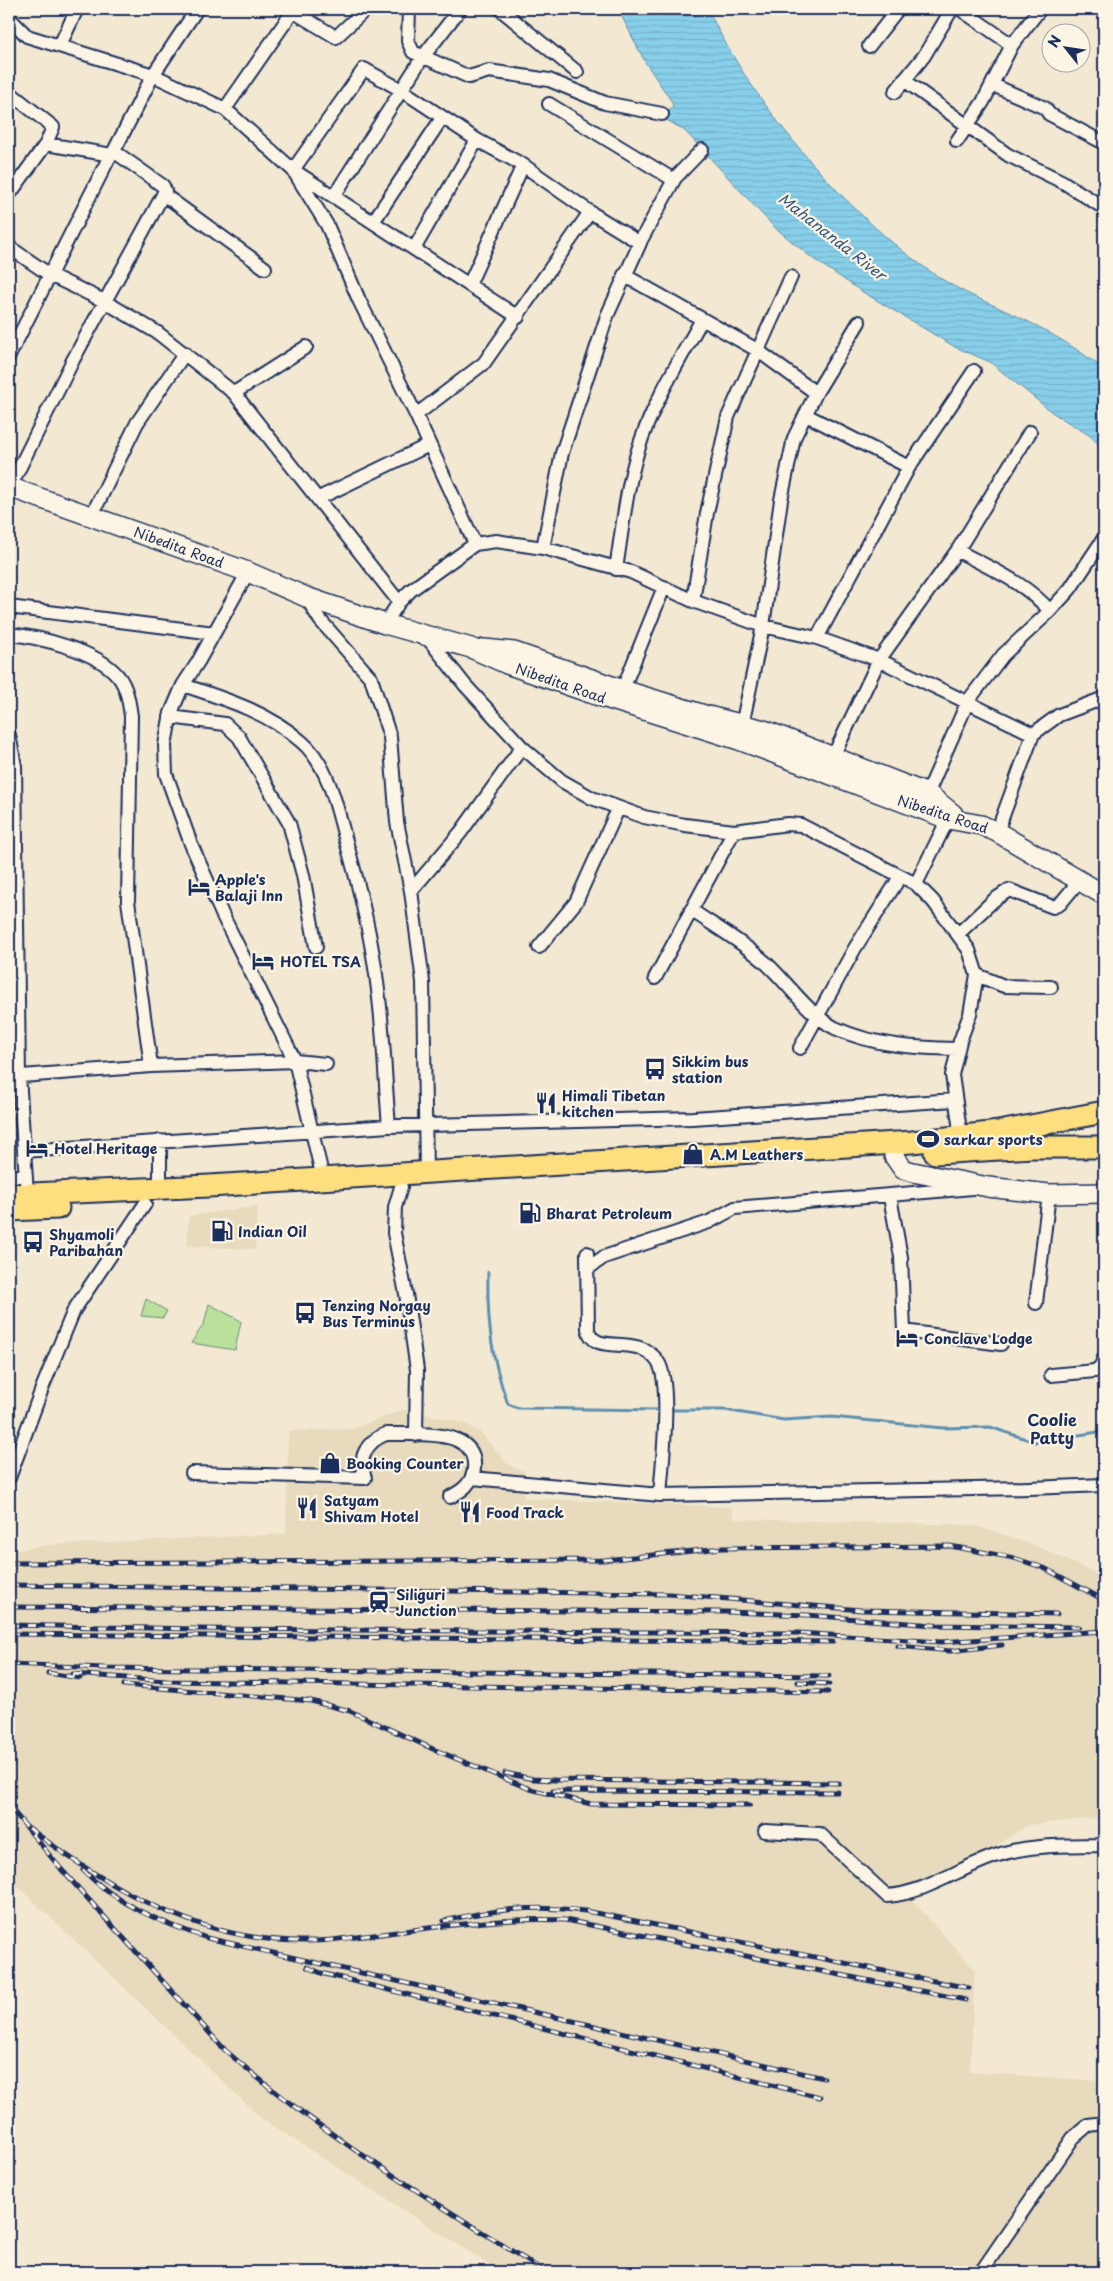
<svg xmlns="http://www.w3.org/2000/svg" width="1113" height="2281" viewBox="0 0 1113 2281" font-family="'Playpen Sans',sans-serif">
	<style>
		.built { fill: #e8dabc }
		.green { fill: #bae19c; stroke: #6a887d }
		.water { fill: url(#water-rules); stroke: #5c8fb1 }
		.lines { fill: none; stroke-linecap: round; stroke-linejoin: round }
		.stream { stroke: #5c8fb1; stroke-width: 3 }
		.street-casing { stroke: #1b2f5e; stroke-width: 16 }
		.secondary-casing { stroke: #1b2f5e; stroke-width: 22 }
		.primary-casing { stroke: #1b2f5e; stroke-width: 25 }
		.street { stroke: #fcf5e5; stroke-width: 12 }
		.secondary { stroke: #fcf5e5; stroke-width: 19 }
		.primary { stroke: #fedf80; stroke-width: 21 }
		.rail-casing { stroke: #1b2f5e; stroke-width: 5 }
		.rail { stroke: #fcf5e5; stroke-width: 3; stroke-dasharray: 9; stroke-linecap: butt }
		.labels { text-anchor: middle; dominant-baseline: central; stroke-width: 4.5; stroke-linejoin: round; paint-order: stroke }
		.street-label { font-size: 14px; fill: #1b2f5e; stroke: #fcf5e5 }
		.poi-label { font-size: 14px; font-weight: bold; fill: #1b2f5e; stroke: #fcf5e5; text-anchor: start }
		.water-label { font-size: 15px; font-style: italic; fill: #365781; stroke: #fcf5e5 }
		.quarter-label { font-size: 16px; font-weight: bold; fill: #1b2f5e; stroke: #fcf5e5 }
	</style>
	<defs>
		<pattern id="water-rules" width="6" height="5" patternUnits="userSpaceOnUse" patternTransform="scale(1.25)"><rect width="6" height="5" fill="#88cfe9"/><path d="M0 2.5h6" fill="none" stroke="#75b2ca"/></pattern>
	</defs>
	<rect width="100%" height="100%" fill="#f3e9d2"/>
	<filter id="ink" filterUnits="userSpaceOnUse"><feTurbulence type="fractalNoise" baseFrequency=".02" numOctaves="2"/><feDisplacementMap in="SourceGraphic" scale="10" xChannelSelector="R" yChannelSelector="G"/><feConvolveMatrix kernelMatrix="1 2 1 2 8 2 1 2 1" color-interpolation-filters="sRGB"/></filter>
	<g filter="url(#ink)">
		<path class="built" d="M258 1206 255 1249 187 1246 189 1216Z
			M402 1410 450 1419 469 1425 480 1432 506 1462 514 1468 524 1471V1498L731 1507 734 1519 974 1525 1034 1545 1104 1577V1817L1028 1825 912 1900 975 1970 970 2072 1100 2081V2117H1104V2272H500L262 2119 9 1878V1551L48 1545 286 1534 288 1431 352 1429Z"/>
		<path class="green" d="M146 1299 167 1311 163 1318 141 1316Z
			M209 1304 241 1321 235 1350 191 1343 204 1324Z"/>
		<path class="water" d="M618 9H708C752 105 855 225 945 281 971 297 1000 307 1027 321 1054 334 1080 351 1104 369V449L1089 435 1053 413 990 362 955 347 861 291 812 258 773 226 685 131 667 120 666 114 673 105 672 102 645 62Z"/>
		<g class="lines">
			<path class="stream" d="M488 1272C487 1321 491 1358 508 1404L518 1408 658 1410
				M669 1410H725L784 1420 832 1417 943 1428 990 1427 1035 1442 1104 1431"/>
			<g class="street-casing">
				<path id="street" d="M289 9 336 37 366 9
					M409 9 408 41 413 52 469 77 489 71 549 80 605 103 662 114
					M500 9 577 72
					M960 9 1012 45
					M9 18 27 36 153 75 225 109 293 170 327 225 359 300 416 415 475 544
					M60 45 77 9
					M869 46 898 9
					M904 80 1008 155 1063 182 1104 208
					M993 85 1045 108 1049 114 1104 143
					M9 92 53 127 46 144 9 195
					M895 92 924 56 952 9
					M549 104 674 180
					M225 109 293 11
					M957 141 983 102 1012 45 1040 9
					M46 144 112 155 153 75 197 9
					M163 194 265 268
					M334 196 422 58 460 9
					M373 222 442 118
					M640 242 675 178 702 150
					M9 247 50 275 104 301 158 333 234 393 399 602
					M414 249 477 140
					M624 275 757 350 816 393
					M469 285 523 165
					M518 317 293 170 364 69 403 91 477 140 523 165 590 212 640 243 607 316 562 453 543 548
					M9 356 110 156
					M234 393 306 347
					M416 415 484 363 590 212
					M806 415 909 467
					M10 487 73 360 165 191 163 186 115 152
					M319 498 429 445
					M92 515 137 423 185 353
					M958 551C990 568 1026 583 1050 611
					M616 569C623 525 627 480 642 438 657 396 681 358 702 319
					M248 572 198 662 183 685 171 713 165 745 166 774 191 844 222 914 295 1061 323 1178
					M306 597 320 620 371 678 390 737 397 822 411 891 423 982 426 1171
					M693 601 707 513 728 417 791 277
					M9 607 214 633
					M385 624 399 602 411 590 475 544 496 541 543 548 631 572 693 601 763 626 817 638 879 660 1033 734
					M9 634C40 637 98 651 118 676 127 687 129 702 131 716L128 901 151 1066
					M426 636 465 685 522 747 562 781 592 798 644 817 685 825 734 831 788 824 801 825 916 884 933 901 969 950 977 975 970 1014 960 1041 952 1075 961 1137
					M817 638 909 467 974 371
					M183 685C225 699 268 712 302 742 327 764 336 803 344 834 359 885 372 937 378 990 384 1035 385 1081 389 1126
					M620 696 664 587
					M170 717 225 724 239 737 289 823 303 875 316 947
					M741 730 763 626 781 500 794 438 816 393 859 322
					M9 735 15 766 19 1076 27 1194
					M830 763 879 660 959 548 1030 432
					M925 799 968 701 1003 655 1050 611 1070 589 1104 538
					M997 832 1033 734 1059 715 1104 698
					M916 884 948 819
					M411 891 461 832 522 747
					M691 910C716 927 744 943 766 963 788 983 808 1014 835 1028 874 1046 916 1048 958 1049
					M958 934 994 900 1009 890 1053 907 1060 904 1080 880
					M539 947 576 902 618 809
					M977 975 1004 986 1051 987
					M655 978 734 831
					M800 1048 855 948 900 877
					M9 1077 151 1066 295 1061 326 1064
					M160 1141V1189
					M24 1151 389 1126 693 1118 955 1100
					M9 1176H26
					M401 1187 395 1207 394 1233 406 1294 417 1370 416 1435
					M890 1197 901 1257 904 1331 1001 1344
					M587 1253 588 1329C594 1358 638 1331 658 1362 672 1383 662 1467 660 1495
					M587 1269 604 1257 709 1222 735 1208 973 1188
					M1036 1303 1049 1194
					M1051 1375 1095 1371 1101 1366 1104 1358
					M192 1473 365 1478C357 1458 367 1441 386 1434 413 1435 478 1426 474 1469 472 1484 462 1491 450 1497
					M9 1478 43 1386 74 1310 145 1204
					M472 1478 660 1495 1030 1488 1104 1485
					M765 1831 820 1834 887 1896C927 1893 960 1867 998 1855 1031 1844 1069 1846 1104 1845
					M981 2272 1073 2138 1088 2125 1104 2123"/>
			</g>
			<g class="secondary-casing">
				<path id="secondary" d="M9 487 248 572 306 597 385 624 471 648 507 664 596 695 739 740 948 819 981 825 997 832 1104 895
					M484 649 514 652 623 690 708 716 764 730 928 794 953 814
					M894 1156 903 1169 913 1172 988 1187 1049 1194 1104 1193"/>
			</g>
			<g class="primary-casing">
				<path id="primary" d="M935 1153 1032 1147H1104
					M9 1195 209 1186 912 1142 999 1132 1104 1112
					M9 1210 58 1208"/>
			</g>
			<use href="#street" class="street"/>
			<use href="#secondary" class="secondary"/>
			<use href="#primary" class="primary"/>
			<g class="rail-casing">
				<path id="rail" d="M9 1563 604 1560 722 1548 950 1546 1014 1558 1044 1568 1104 1600
					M9 1585 669 1594 862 1610 1057 1614
					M9 1607 727 1612 807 1615 933 1625 1079 1627
					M9 1625 196 1629 798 1633 941 1642 1104 1631
					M9 1634 833 1642
					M898 1646 950 1651 1002 1645
					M9 1664 104 1668 829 1676
					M48 1673 80 1678
					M73 1674 167 1681 828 1692
					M798 1682 829 1684
					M124 1685 311 1701 350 1711 433 1749 530 1789 591 1804 750 1805
					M505 1773 533 1779 555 1780 839 1783
					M553 1791 838 1792
					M9 1806 61 1869 225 2050C322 2136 436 2202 545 2272
					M29 1828C112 1891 205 1944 312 1941 332 1941 353 1937 373 1935 437 1927 501 1917 565 1920L966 2000
					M83 1870C116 1904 162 1923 207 1938L824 2078
					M444 1921C494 1909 534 1905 586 1911L969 1988
					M307 1967 321 1973 820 2097"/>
			</g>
			<use href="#rail" class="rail"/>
		</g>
	</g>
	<defs>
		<g id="hotel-bare" transform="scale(1.725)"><path d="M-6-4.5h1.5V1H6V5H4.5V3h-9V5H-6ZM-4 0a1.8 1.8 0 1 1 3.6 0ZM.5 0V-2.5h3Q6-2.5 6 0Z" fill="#1b2f5e" stroke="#fcf5e5" stroke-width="2.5" paint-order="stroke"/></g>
		<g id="bus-bare" transform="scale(1.725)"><path d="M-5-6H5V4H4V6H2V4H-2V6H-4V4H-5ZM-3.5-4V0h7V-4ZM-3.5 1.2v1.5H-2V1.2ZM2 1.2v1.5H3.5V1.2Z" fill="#1b2f5e" stroke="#fcf5e5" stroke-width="2.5" paint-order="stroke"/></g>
		<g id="restaurant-bare" transform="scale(1.725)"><path d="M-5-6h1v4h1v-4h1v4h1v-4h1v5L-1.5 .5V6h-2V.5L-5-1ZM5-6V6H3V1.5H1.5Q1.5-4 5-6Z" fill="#1b2f5e" stroke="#fcf5e5" stroke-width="2.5" paint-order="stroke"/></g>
		<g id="stadium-bare" transform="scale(1.725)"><path d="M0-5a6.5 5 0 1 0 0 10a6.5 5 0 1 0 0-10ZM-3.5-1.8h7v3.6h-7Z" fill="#1b2f5e" stroke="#fcf5e5" stroke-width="2.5" paint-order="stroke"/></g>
		<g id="shop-bare" transform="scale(1.725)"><path d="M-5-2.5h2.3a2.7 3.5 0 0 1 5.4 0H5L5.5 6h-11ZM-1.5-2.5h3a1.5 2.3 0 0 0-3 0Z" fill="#1b2f5e" stroke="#fcf5e5" stroke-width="2.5" paint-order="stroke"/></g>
		<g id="fuel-bare" transform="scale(1.725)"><path d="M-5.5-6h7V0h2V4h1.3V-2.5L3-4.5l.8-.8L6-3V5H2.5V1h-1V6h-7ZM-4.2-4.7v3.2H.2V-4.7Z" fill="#1b2f5e" stroke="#fcf5e5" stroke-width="2.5" paint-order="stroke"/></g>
		<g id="station-bare" transform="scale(1.725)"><path d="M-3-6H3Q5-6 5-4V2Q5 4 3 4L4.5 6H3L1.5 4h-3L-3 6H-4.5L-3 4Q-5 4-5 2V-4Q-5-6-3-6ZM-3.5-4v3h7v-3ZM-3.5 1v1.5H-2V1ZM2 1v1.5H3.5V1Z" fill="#1b2f5e" stroke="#fcf5e5" stroke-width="2.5" paint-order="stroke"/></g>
	</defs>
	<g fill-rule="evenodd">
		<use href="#hotel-bare" x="199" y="887"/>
		<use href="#hotel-bare" x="263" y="961"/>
		<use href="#bus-bare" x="655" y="1069"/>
		<use href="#restaurant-bare" x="546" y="1103"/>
		<use href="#stadium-bare" x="928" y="1139"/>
		<use href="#hotel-bare" x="37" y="1148"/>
		<use href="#shop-bare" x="693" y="1154"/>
		<use href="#fuel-bare" x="530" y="1213"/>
		<use href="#fuel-bare" x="222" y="1231"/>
		<use href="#bus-bare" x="33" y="1242"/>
		<use href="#bus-bare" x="305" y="1313"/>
		<use href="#hotel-bare" x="907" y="1338"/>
		<use href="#shop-bare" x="330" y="1463"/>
		<use href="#restaurant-bare" x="307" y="1508"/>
		<use href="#restaurant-bare" x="470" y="1512"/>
		<use href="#station-bare" x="379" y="1602"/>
	</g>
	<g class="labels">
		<g class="street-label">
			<text transform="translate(179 547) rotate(20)">Nibedita Road</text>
			<text transform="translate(561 683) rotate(19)">Nibedita Road</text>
			<text transform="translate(943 814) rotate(18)">Nibedita Road</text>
		</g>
		<g class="poi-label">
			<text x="215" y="879">Apple's<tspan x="215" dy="16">Balaji Inn</tspan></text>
			<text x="280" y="961">HOTEL TSA</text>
			<text x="672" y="1061">Sikkim bus<tspan x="672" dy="16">station</tspan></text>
			<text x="562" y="1095">Himali Tibetan<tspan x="562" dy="16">kitchen</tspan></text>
			<text x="944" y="1139">sarkar sports</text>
			<text x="54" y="1148">Hotel Heritage</text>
			<text x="710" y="1154">A.M Leathers</text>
			<text x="546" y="1213">Bharat Petroleum</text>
			<text x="238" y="1231">Indian Oil</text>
			<text x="49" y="1234">Shyamoli<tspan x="49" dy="16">Paribahan</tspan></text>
			<text x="322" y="1305">Tenzing Norgay<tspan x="322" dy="16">Bus Terminus</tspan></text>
			<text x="924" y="1338">Conclave Lodge</text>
			<text x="346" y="1463">Booking Counter</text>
			<text x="324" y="1500">Satyam<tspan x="324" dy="16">Shivam Hotel</tspan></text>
			<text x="486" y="1512">Food Track</text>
			<text x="396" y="1594">Siliguri<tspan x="396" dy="16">Junction</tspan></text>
		</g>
		<g class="water-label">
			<text transform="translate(833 236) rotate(38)">Mahananda River</text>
		</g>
		<g class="quarter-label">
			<text x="1052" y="1419">Coolie<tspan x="1052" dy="18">Patty</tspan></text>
		</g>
	</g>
	<rect width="1113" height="2281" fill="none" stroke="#fcf5e5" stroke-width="30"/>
	<rect x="15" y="15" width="1083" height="2251" fill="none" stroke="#1b2f5e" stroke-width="2" filter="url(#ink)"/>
	<g transform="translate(1066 48) rotate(300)"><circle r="24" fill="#fcf5e5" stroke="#a2a6af"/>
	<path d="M0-4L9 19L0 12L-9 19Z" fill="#1b2f5e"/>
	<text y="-8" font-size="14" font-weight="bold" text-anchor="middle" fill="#1b2f5e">N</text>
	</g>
</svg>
